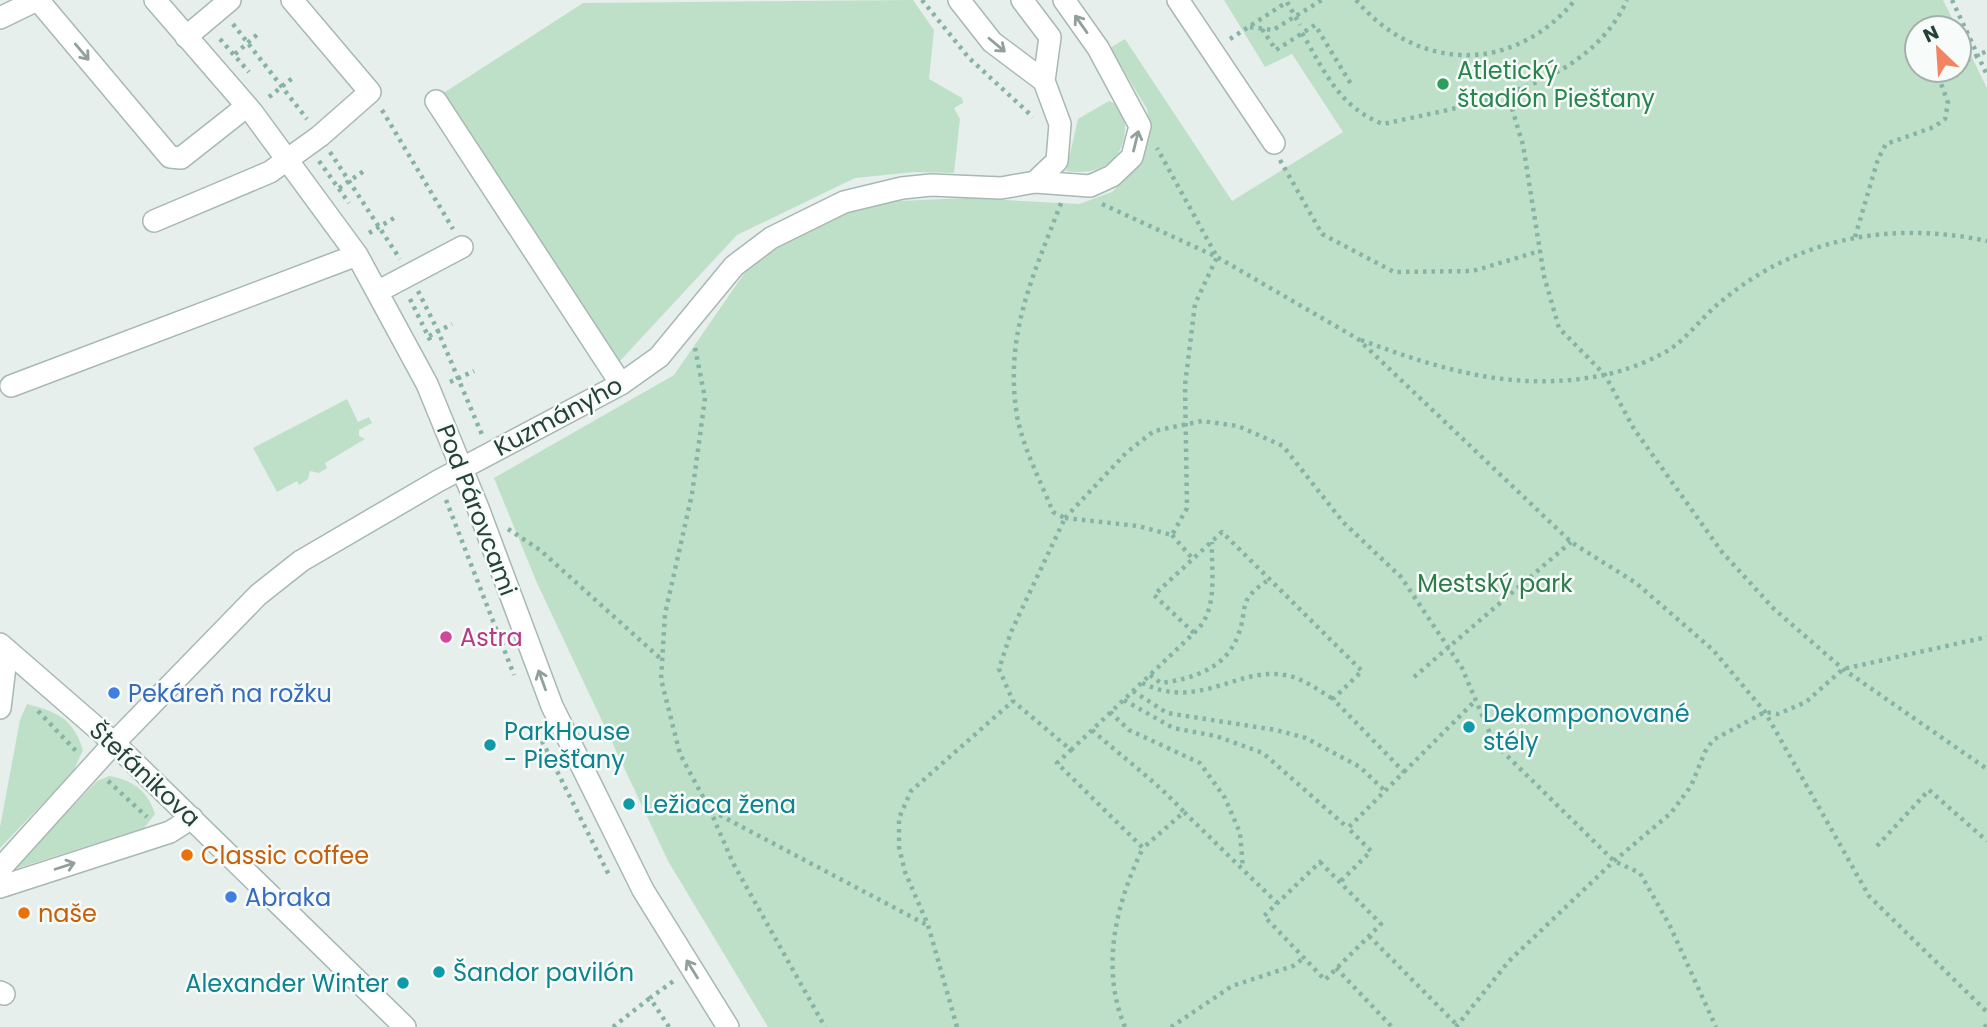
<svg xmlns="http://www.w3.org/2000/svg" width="1987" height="1027" viewBox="0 0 1987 1027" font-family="Poppins,sans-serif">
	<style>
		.green { fill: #bfe0c8 }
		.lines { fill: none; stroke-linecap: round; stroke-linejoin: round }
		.minor-casing { stroke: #a8b8b2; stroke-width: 24 }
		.path { stroke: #86b3a5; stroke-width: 4.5; stroke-dasharray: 3.5 5; stroke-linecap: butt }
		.minor { stroke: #fff; stroke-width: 21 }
		.oneway { stroke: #92a09c }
		.leisure-dot { fill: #2e9e5b; stroke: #f7fbf9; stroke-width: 2.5 }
		.hotel-dot { fill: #d1479c; stroke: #f7fbf9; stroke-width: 2.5 }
		.shop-dot { fill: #3f7fe0; stroke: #f7fbf9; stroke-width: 2.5 }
		.culture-dot { fill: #0f9aa8; stroke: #f7fbf9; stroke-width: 2.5 }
		.food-dot { fill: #e8710a; stroke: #f7fbf9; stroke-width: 2.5 }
		.labels { text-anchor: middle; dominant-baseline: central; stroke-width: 5; stroke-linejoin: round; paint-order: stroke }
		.leisure-label { font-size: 24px; fill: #27864d; stroke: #f7fbf9; text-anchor: start }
		.street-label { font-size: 24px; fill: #24423a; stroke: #f7fbf9 }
		.park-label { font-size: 24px; fill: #2d7a4b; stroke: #f7fbf9 }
		.hotel-label { font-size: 24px; fill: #b23c85; stroke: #f7fbf9; text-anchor: start }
		.shop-label { font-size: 24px; fill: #366cbe; stroke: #f7fbf9; text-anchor: start }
		.culture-label { font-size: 24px; fill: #0d838f; stroke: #f7fbf9; text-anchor: start }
		.food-label { font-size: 24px; fill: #c56008; stroke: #f7fbf9; text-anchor: start }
	</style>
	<rect width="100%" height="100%" fill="#e6efeb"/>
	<path class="green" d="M913 0 934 30 929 79 962 98 963 103 954 108 960 119 954 173 914 172 855 178 737 235 619 362 442 94 583 3Z
		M1224 0H1943L1957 28H1917V70H1959V31L1987 88V1027H768L668 861 537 583 494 478 674 375 761 249 852 203 967 198 1079 204 1112 192 1141 164 1150 127 1147 109 1110 48 1125 39 1232 201 1343 132 1292 54 1265 67Z
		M1109 101 1122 107C1134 149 1110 178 1066 171L1078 119Z
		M347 399 358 422 369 417 372 423 359 430V436L365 439 325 463 327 468 319 473 310 471 308 479 299 485 297 481 277 492 253 448Z
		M27 704C57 712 73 718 83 750L73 772 0 848V827L20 720Z
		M109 776C133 780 148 791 155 814L144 828 12 870 97 781Z"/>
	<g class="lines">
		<g class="minor-casing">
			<path id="minor" d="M38 0 170 157 181 158 247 106
				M155 0 252 112 357 255 427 384 478 508 552 706 643 890 728 1027
				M959 0 992 42 1044 81
				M1022 0 1050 37 1044 81 1060 124 1057 161 1035 182
				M1178 0 1274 143
				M0 18 37 0
				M186 37 230 0
				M436 101 621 384
				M154 221 270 172 320 136 370 92 292 0
				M377 292 462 247
				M11 386 357 255
				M0 644 114 743 405 1027
				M0 708 7 650
				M0 869 114 743 258 595 301 561 438 481 621 384 659 357 734 266 771 238 844 202 902 188 931 185 1001 188 1035 182 1090 186 1112 176 1132 157 1140 126 1098 48 1064 0
				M0 887 170 832 192 818
				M0 992 4 994"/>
		</g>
		<path class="path" d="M922 0 969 58 1033 117
			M1356 0C1418 73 1514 74 1575 0
			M1952 0 1987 75
			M233 24 307 119
			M1250 27 1273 30 1322 0
			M1262 29 1276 50 1315 25 1351 84
			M1302 33C1325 72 1339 107 1383 124 1468 105 1587 89 1627 0
			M220 39 249 72
			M1230 39 1287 2 1300 25
			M235 54 259 33
			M1959 64 1987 51
			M1507 92 1523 145 1544 276 1559 328 1605 375 1634 429 1722 552 1774 609 1843 669 1987 769
			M269 97 295 76
			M382 110 453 229
			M330 152 400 259
			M1280 160 1322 234 1394 272 1473 271 1540 251
			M319 161 349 203
			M339 188 364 171
			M1061 203C1033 277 1004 334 1017 416 1023 448 1041 482 1053 512L1065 518 1011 632 999 669 1013 701 1071 750 1057 763 1143 848 1184 812 1277 903
			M1102 204 1217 257 1358 339 1571 542 1636 583 1713 650 1765 712 1869 896 1987 1012
			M369 233 394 218
			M1855 237 1878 159 1886 144 1934 127 1945 119 1948 103 1938 75 1947 70
			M418 291 438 331 483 437
			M410 299 432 344
			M429 336 452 324
			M1361 340C1442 370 1516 393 1604 375 1625 371 1660 358 1677 344 1693 331 1706 313 1723 300 1799 237 1892 221 1987 241
			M695 348 705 398 692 494 665 614 661 679 680 754 710 810 733 863 825 1027
			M450 382 474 371
			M446 500 514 675
			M1065 518 1126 453 1154 431 1202 421 1238 426 1283 446 1343 522 1401 577 1462 668 1494 743 1614 861 1640 873 1670 926 1716 1027
			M1065 518 1138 526 1172 535 1187 508 1185 385 1195 304 1217 257 1157 148
			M508 529 540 550 661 659
			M1172 535 1192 558
			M1194 633C1219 611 1211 573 1212 542
			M1150 675 1161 683C1192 679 1224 669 1237 638 1250 607 1234 602 1270 579
			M1414 677 1571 542
			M1142 683C1199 711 1236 667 1285 675 1303 678 1318 690 1333 699
			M1133 691 1167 713 1276 730 1306 738 1360 767 1385 791
			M1124 700 1173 728 1216 736 1263 753 1348 828
			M38 711 77 752
			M1110 712 1129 730 1200 763 1225 798 1240 833 1243 868
			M1092 730C1123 758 1156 781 1184 812
			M542 741 610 877
			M1071 750 1194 633 1154 595 1222 532 1362 671 1333 699 1404 772 1348 828 1371 851 1340 882
			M1404 772 1474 702
			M108 781 147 817
			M712 811 927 925
			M1877 846 1929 790 1987 841
			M1320 862 1381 924 1325 980 1264 916Z
			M1369 936 1458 1026
			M1336 968 1392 1027
			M613 1027 650 998
			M669 1027 650 998 675 980
			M957 1027 928 925 905 872 899 847V818L911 791 1013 701
			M1125 1027C1100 968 1116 903 1143 848
			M1171 1027 1232 986 1293 966 1304 958
			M1456 1027 1509 961 1614 861 1671 813 1691 786 1705 752 1713 740 1765 712 1778 714 1806 702 1843 669 1987 637
			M1984 1027 1987 1025"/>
		<use href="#minor" class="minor"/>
	</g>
	<defs><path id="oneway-shaft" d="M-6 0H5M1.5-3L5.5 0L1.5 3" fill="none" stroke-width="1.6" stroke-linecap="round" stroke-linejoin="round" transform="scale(1.75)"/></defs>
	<g class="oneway">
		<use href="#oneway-shaft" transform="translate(1081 24) rotate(-125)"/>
		<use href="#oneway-shaft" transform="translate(997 45) rotate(40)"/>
		<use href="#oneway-shaft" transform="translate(82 52) rotate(50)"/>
		<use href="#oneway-shaft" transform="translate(1136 141) rotate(-76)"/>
		<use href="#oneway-shaft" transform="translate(542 680) rotate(-110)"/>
		<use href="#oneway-shaft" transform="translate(65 866) rotate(-18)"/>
		<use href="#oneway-shaft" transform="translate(692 969) rotate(-122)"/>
	</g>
	<circle class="leisure-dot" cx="1443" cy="84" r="7"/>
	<circle class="hotel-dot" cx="446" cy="637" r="7"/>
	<g class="shop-dot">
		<circle cx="114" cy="693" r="7"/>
		<circle cx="231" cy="897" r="7"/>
	</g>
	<g class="culture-dot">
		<circle cx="1469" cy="727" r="7"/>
		<circle cx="490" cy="745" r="7"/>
		<circle cx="629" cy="804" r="7"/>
		<circle cx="439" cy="972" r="7"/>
		<circle cx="403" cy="983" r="7"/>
	</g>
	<g class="food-dot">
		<circle cx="187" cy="855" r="7"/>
		<circle cx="24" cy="913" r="7"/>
	</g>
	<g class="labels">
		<g class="leisure-label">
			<text x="1457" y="70">Atletický<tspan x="1457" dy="28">štadión Piešťany</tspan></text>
		</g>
		<g class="street-label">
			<text transform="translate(558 416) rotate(-28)">Kuzmányho</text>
			<text transform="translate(477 510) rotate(69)">Pod Párovcami</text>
			<text transform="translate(145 774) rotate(43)">Štefánikova</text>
		</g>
		<g class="park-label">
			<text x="1495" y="583">Mestský park</text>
		</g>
		<g class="hotel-label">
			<text x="460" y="637">Astra</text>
		</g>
		<g class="shop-label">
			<text x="128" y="693">Pekáreň na rožku</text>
			<text x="245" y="897">Abraka</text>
		</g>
		<g class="culture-label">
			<text x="1483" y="713">Dekomponované<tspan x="1483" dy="28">stély</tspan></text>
			<text x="504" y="731">ParkHouse<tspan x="504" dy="28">- Piešťany</tspan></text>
			<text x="643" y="804">Ležiaca žena</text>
			<text x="453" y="972">Šandor pavilón</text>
			<text x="389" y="983" text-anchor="end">Alexander Winter</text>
		</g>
		<g class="food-label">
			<text x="201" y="855">Classic coffee</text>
			<text x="38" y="913">naše</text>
		</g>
	</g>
	<g transform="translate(1938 49) rotate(335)"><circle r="33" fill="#f7fbf9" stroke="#a3b1ad" stroke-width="2"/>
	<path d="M0-5L12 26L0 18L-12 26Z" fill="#f4845f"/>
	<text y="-10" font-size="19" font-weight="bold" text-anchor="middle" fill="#24423a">N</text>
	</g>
</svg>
